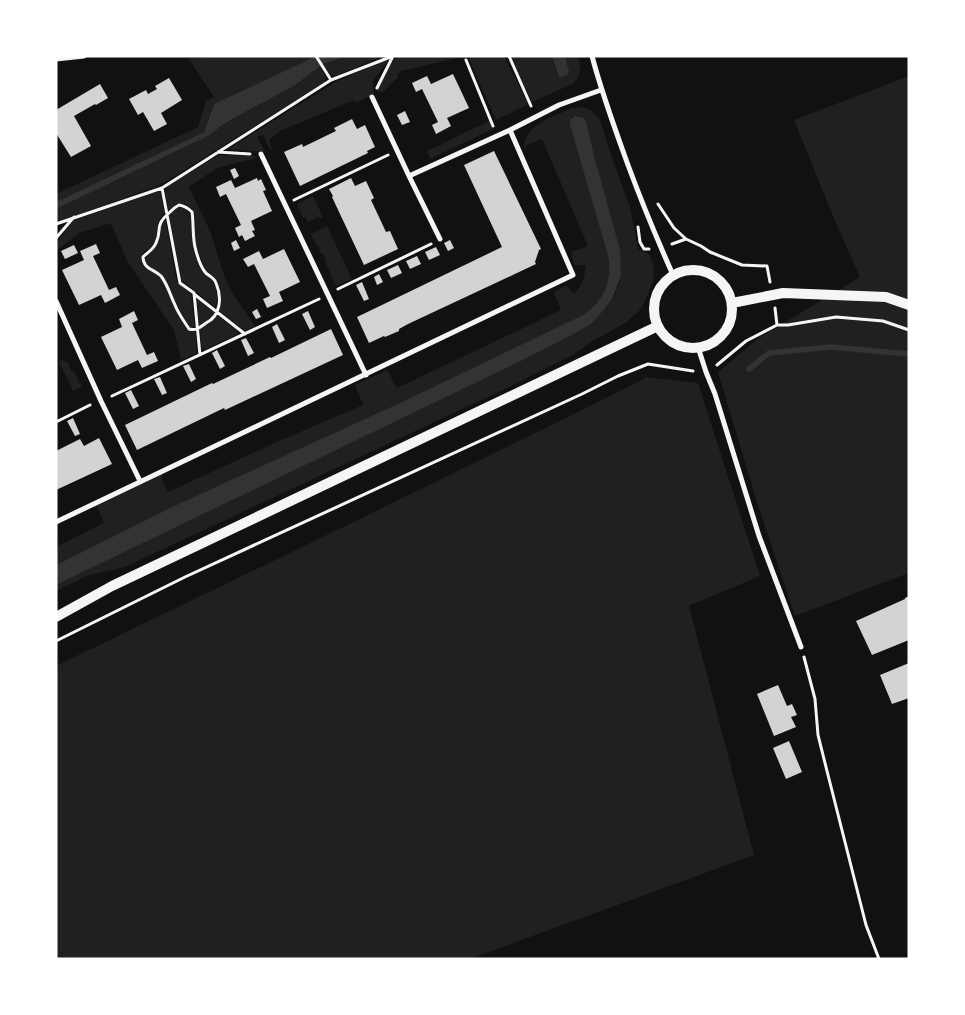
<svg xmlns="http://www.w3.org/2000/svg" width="965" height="1015" viewBox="0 0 965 1015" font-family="Poppins,sans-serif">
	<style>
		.green { fill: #202020 }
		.water { fill: #333 }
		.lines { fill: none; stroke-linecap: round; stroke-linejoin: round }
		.stream { stroke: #333; stroke-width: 5.5 }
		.building { fill: #d3d3d3 }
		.path { stroke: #f5f5f5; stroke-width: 3 }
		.minor { stroke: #f5f5f5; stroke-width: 5 }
		.secondary { stroke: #f5f5f5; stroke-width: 10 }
	</style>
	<rect width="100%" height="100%" fill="#111"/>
	<path class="green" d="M213 56H316L214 104 204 132 56 202V194L198 127 206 101 214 97 188 58Z
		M347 56H375L377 59 335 76 330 75 326 68 322 70 326 78 325 82 167 181 157 186 72 217 56 223V209L210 135 221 126 234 118 294 86 323 64Z
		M397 56H504L527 102V105L496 120 468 57 463 59 462 57 401 71 397 75 398 77 382 93 380 91 378 93 377 83Z
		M509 56H552L558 75 562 77 567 75 569 71 565 56H578C581 67 582 76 572 84L532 102Z
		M386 60 387 61V62L373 81 374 94 356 103 354 100 280 131 269 140 272 149 270 150 263 135 257 137 265 152 228 149 337 81Z
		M909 76V573L795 616 756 499 718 372 759 338 860 277 838 228 794 120Z
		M579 107 585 108 591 110 600 120 613 161 630 207 638 249 649 254 653 263 654 272 653 281 644 303 639 311 625 323 591 342 574 354 505 389 125 567 89 575 56 591V585L519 362C531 355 544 349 556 342 583 329 603 319 616 291 620 282 622 275 621 265L586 121C580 113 569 115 570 125L608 256C612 283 604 300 581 316L402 402 174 506 56 565V547L104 523 97 507 95 508 94 507 95 504 161 473 163 475 161 477 168 492 279 441 363 405 355 385 387 370 397 388 561 310 554 293 566 285 574 294C582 286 585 276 586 265H574L571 252 588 246 542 139 526 145V148L524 147C526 123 554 117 572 108Z
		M489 121 493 129 430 159 427 151Z
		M219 155 257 156 255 157 256 158 217 168 189 187 210 231 225 278 233 294 255 326 245 331 219 311C223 302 221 284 214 277 208 271 205 271 202 262 199 254 195 247 195 239 194 228 199 209 185 204 178 202 173 207 169 212L165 192 167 186Z
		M156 191 160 192 161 194 165 213C154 222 159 231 155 242 152 249 141 250 141 259 141 268 151 271 157 275 162 278 165 286 168 291 170 296 171 301 174 306 176 311 180 314 182 319 184 322 184 327 188 329 190 331 192 331 195 330L197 353 181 360 174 330 127 261 111 223 79 233 56 251V243L73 221Z
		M313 196 323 217 320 219 318 217 308 222 305 217 303 218 297 204Z
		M179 207C198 209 190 238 194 251 196 257 198 264 201 270 204 275 210 276 213 281 218 287 218 300 215 307L181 280 169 215 176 208Z
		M165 217 176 278 179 284 191 294 195 327H190L188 326 186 320 175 302 170 289 165 280 159 272 147 265 145 260 147 255 152 252 156 246 160 237V225Z
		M327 226 352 279 336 286 325 262 326 261 323 254H321L319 249 320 248 319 246H317L311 234Z
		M197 299 237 330 239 334 203 350 202 349 196 300Z
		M63 360 65 362 67 361 72 372 74 371 82 387 73 391 59 362Z
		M646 377 698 383 760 576 689 606 754 855 470 959H56V666C251 572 445 478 638 382Z"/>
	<path class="water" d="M316 56H347L323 64 294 86 234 118 221 126 210 135 56 209V202L204 132 214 104Z
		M552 56H565L569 71 567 75 562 77H559Z
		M575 116 582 117 586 120 595 159 620 250 621 276 612 299 603 311 592 323 581 330 519 362 56 585V565L174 506 402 402 581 316C604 301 612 282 608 256L570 125V120Z"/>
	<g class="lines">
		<path class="stream" d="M749 369 769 353 831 347 909 354"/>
	</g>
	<path class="building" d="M453 74 469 108 447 118 451 126 436 134 432 125 438 122 422 89 416 92 412 83 427 76 431 84Z
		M169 78 182 100 161 113 167 124 154 131 143 112 138 115 129 99 146 90 148 94 157 89 155 86Z
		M100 84 108 98 96 105 95 104 74 116 91 146 71 157 56 133V110Z
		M405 111 410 122 402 125 397 115Z
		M352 119 357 129 365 125 375 147 367 151 368 153 300 186 284 152 302 144 303 147 336 131 334 128Z
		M494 151 541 249 539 250 535 262 536 264 408 324 399 329V331L385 337 384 336 369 343 357 317 502 247 464 165Z
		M235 168 239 176 234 179 230 170Z
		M257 178 258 181 261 179 266 190 263 191 272 211 251 221 255 230 252 231 255 236 245 241 242 235 239 237 235 228 241 225 226 194 220 197 216 187 231 180 235 188Z
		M351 178 355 186 366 181 374 198 371 200 386 232 390 231 398 249 364 265 332 197 333 196 329 189Z
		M236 240 240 248 234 251 231 243Z
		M450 240 454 248 448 251 444 243Z
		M96 244 100 253 93 256 109 290 116 287 120 295 105 303 101 295 79 305 62 270 84 260 80 251Z
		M74 245 78 253 65 259 61 251Z
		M436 247 440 255 429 260 425 252Z
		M284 249 300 282 279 292 283 301 267 308 263 299 270 296 254 264 248 267 243 259 259 251 263 259Z
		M417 256 421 264 410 269 406 261Z
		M398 265 402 273 391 278 387 270Z
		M379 274 383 282 377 285 374 277Z
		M362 282 369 299 364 301 356 285Z
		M257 309 261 317 256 319 252 312Z
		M134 311 138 320 132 323 147 355 154 352 158 361 142 368 138 360 117 370 101 337 122 327 119 319Z
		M308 311 315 327 310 330 302 314Z
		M277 324 285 340 279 343 272 327Z
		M331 329 343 355 225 410 224 408 137 450 125 425 212 383 213 384 270 357 271 358Z
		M246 338 254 353 248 356 241 340Z
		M217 350 225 366 220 369 212 353Z
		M189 364 196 379 191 382 183 366Z
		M160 377 167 393 162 395 154 379Z
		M131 390 139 406 133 409 125 393Z
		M73 418 80 434 75 436 67 421Z
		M99 438 112 464 56 490V451L80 439 84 446Z
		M909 596V640L872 655 856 621 905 599V598Z
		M909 663V698L892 704 880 675Z
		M778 685 787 706 792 704 797 715 791 717 796 727 774 736 757 694Z
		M789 741 802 772 786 779 773 748Z"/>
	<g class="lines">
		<path class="path" d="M316 56 331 80
			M509 56 531 106
			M466 60 493 126
			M377 88 393 56
			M218 152 250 154
			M162 188 180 283 194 293 200 355
			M294 200 388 155
			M658 204 674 228 686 239 701 246 710 252 742 265 767 266 770 282
			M179 205C185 206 188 208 192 212 194 225 192 239 196 251 198 258 200 266 205 272 208 276 214 277 216 283 222 297 221 316 206 323 200 327 197 331 189 329 184 321 178 313 175 305 170 295 168 285 161 276 154 269 143 269 143 257 148 252 153 250 156 243 163 228 153 227 170 212 173 209 175 207 179 205Z
			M56 224 162 188 331 80 393 56
			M638 227 640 242 644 249H649
			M56 238 74 217
			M672 244 686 239
			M338 289 431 244
			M194 294 245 334
			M775 308 777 325
			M717 365 746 341 777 325H788L836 317 883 321 909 330
			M112 396 319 299
			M56 422 90 405
			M56 641 185 577 582 394 618 376 648 364 693 371
			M804 657 815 699 818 735 827 771 866 925 879 959"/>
		<path class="minor" d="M592 56C602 94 615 129 628 165 642 203 657 239 673 275
			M56 59 84 56
			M372 97 409 176 510 130
			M261 154 366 375
			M409 176 440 239
			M56 301 101 401 140 481
			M698 347 706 372 715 394 759 536 801 647
			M56 522 573 275 510 130 559 105 601 90"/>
		<path class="secondary" d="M654 309a39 39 0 1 1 78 0a39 39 0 1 1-78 0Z
			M732 303 783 293 886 297 909 305
			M56 617 112 586 658 326"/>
	</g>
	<rect width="965" height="1015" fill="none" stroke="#ffffff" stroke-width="115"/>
</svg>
